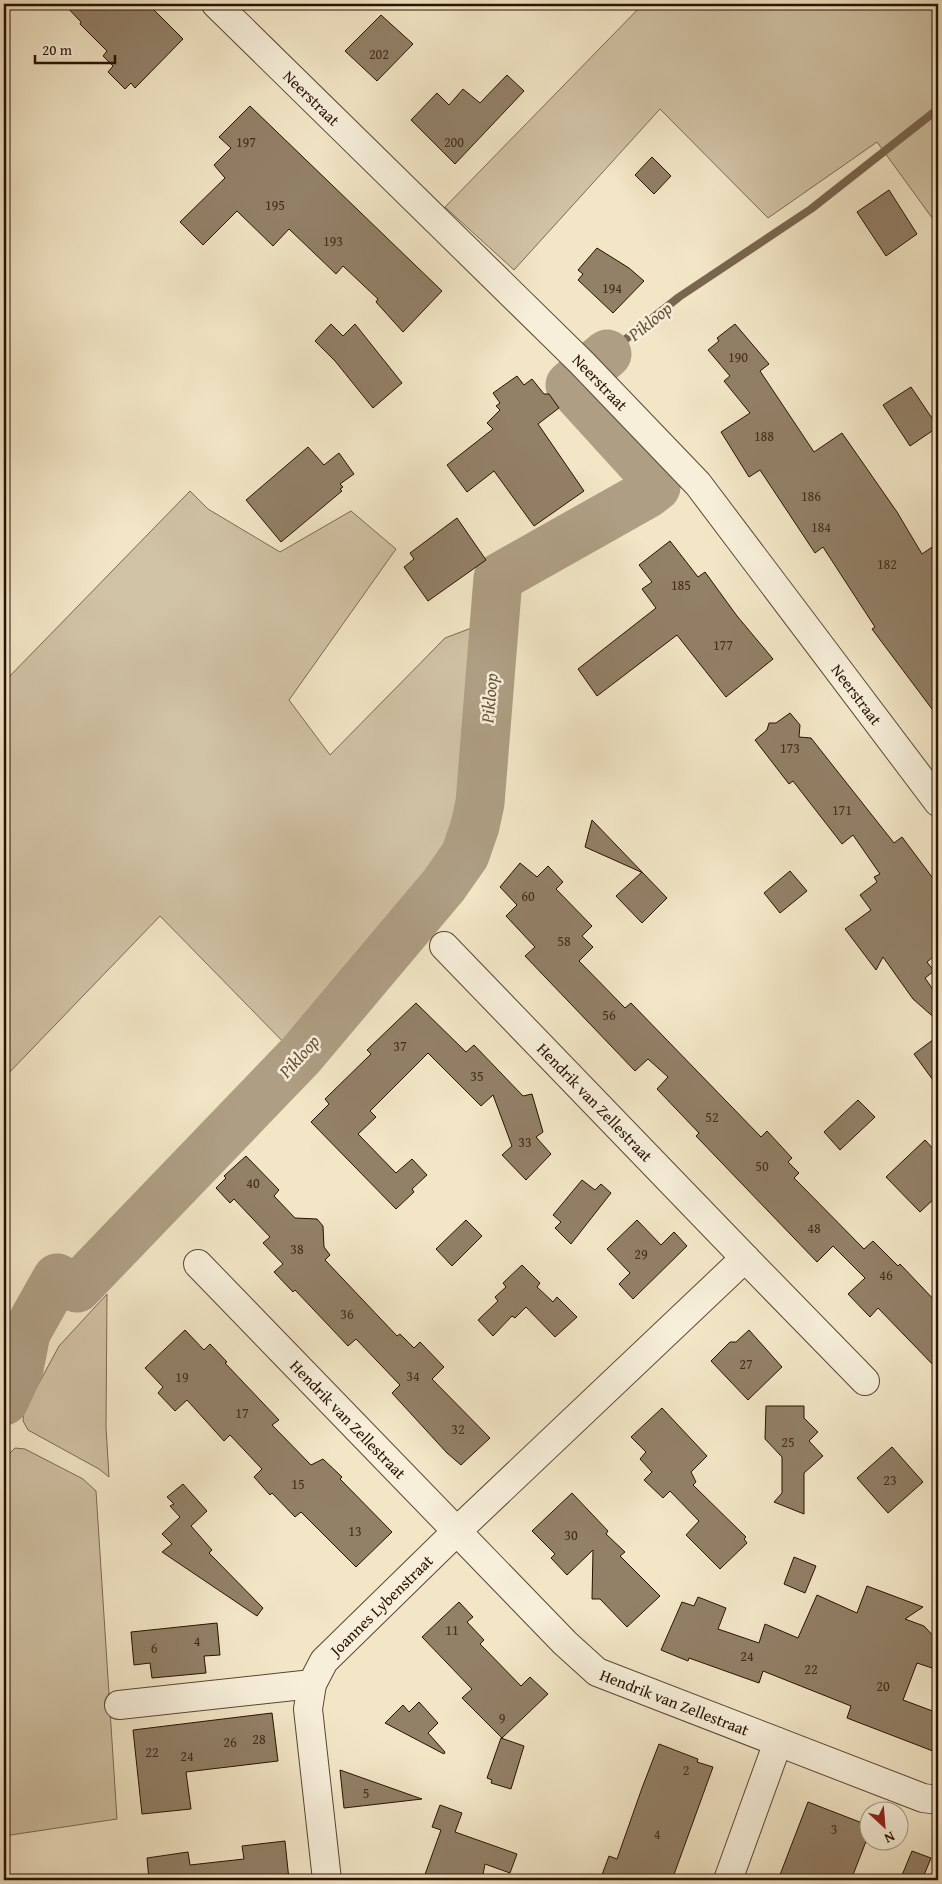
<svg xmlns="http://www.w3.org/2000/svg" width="942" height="1884" viewBox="0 0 942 1884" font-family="'Gentium Book Plus',serif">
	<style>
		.green { fill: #d0c2a4; stroke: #7c6a52 }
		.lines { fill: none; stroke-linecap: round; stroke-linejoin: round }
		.stream { stroke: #79664f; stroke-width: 8 }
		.river { stroke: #ae9e83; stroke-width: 49 }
		.building { fill: #928067; stroke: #291100 }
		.minor-casing { stroke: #5b4632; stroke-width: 30 }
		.minor { stroke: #f7efda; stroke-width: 28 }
		.labels { text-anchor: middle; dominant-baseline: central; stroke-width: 5; stroke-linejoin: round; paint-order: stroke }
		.number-label { font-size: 14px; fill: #432d1a }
		.street-label { font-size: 16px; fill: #291100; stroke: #f7efda }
		.water-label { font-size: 18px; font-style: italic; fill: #65503b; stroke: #f7efda }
	</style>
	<rect width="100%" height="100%" fill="#f2e6c6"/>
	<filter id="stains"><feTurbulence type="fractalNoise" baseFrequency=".004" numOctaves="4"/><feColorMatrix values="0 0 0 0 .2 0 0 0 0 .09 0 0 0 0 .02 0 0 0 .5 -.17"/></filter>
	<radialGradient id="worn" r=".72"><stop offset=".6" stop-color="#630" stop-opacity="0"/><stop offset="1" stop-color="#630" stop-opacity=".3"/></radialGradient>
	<path class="green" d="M643 4H938V226L877 142 768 218 660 109 514 270 445 207Z
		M190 491 208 509 280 552 351 511 396 549 289 700 330 755 445 638 511 613 475 826 465 855 444 885 296 1055 160 916 4 1078V682Z
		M107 1294 106 1427 109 1477 99 1469 28 1430 23 1421 24 1411 59 1346Z
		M15 1448 25 1449 83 1479 96 1491 117 1819 4 1836V1463L8 1455Z"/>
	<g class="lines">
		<path class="stream" d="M607 354 679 297 811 209 938 109"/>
		<path class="river" d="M4 1401 19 1369 26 1333 57 1278 77 1288 301 1055 444 885 465 855 475 826 480 803 498 578 647 494 656 487 651 474 570 385 607 354"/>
	</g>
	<path class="building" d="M64 4H148L183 39 135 88 131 83 125 89 108 72 113 66 103 56 107 51 80 24 81 22Z
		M381 15 413 44 377 81 345 51Z
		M507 75 524 91 455 164 411 120 437 93 449 105 463 89 480 103Z
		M250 106 442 291 403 332 376 302 378 299 343 266 336 274 289 229 273 246 237 211 203 245 180 222 225 178 214 165 231 148 219 137Z
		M652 157 671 176 654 194 635 175Z
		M889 190 917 234 886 256 857 212Z
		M597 248 629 268 644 281 613 313 578 280 583 274 578 270Z
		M331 324 343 336 355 324 402 383 373 408 335 361 315 341Z
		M735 324 769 364 760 371 814 452 842 433 897 512 922 554 938 543V717L872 629 875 627 823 547 815 553 760 470 749 477 721 432 750 413 724 381 730 376 708 350 719 341 717 338Z
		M517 376 524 385 532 379 544 394H549L559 408 538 424 584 491 534 526 494 471 467 492 447 465 493 429 487 423 500 410 496 406 500 403 493 393Z
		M911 387 938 427 910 446 883 405Z
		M308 447 324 465 339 453 354 474 340 484 343 487 340 489 342 491 281 542 246 500Z
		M457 518 486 560 428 601 404 567 414 559 410 553Z
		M670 541 698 577 705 572 737 616 773 659 726 697 677 635 597 696 578 669 656 608 642 589 652 582 639 565Z
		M790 713 800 725 799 737 811 738 894 843 902 837 938 885V953L927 962 934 971 925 978 938 997V1021L913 999 883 957 876 970 845 929 871 910 860 895 877 882 874 877 880 874 853 835 842 844 793 781 789 784 755 740 767 730 769 723H776Z
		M592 820 642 872H641L585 847Z
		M520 863 537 877 548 866 563 882 556 889 592 926 582 936 593 947 579 961 625 1008 631 1003 761 1137 767 1131 792 1158 788 1162 799 1173 794 1178 864 1249 873 1241 898 1266 900 1264 938 1304V1370L878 1308 870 1317 848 1294 865 1278 833 1246 817 1262 696 1136 699 1133 657 1089 668 1077 648 1059 635 1071 525 956 535 947 506 916 517 905 500 887Z
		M790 871 807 891 780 913 764 893Z
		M642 872 667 898 642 923 616 896Z
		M416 1003 466 1052 474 1045 523 1096 532 1094 543 1132 536 1137 551 1154 526 1180 502 1155 512 1146 493 1095 481 1106 428 1053 370 1111 376 1117 358 1134 396 1173 412 1159 427 1175 412 1189 414 1192 396 1209 311 1122 329 1104 325 1099 371 1054 367 1050Z
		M938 1036V1087L914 1054Z
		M858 1100 875 1117 840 1150 824 1132Z
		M925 1140 938 1154V1195L920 1212 886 1177Z
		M246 1156 279 1190 274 1196 295 1218 317 1219 323 1226 324 1247 330 1255 325 1260 397 1336 400 1334 414 1348 420 1342 444 1367 432 1379 490 1438 461 1465 447 1453 392 1393 400 1385 356 1339 348 1346 295 1290 293 1292 274 1272 283 1264 263 1243 270 1237 234 1199 230 1203 216 1188 226 1178 224 1176Z
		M582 1180 595 1190 601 1184 611 1193 571 1244 555 1228 561 1222 553 1215Z
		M466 1220 482 1236 452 1266 436 1249Z
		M637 1220 661 1245 674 1232 687 1246 633 1299 619 1284 630 1273 607 1249Z
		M522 1265 540 1283 537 1287 553 1302 557 1297 577 1317 555 1337 526 1307 515 1318 512 1316 493 1336 478 1320 498 1301 495 1297 506 1287 503 1283Z
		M185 1330 204 1350 210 1344 227 1362 225 1363 279 1420 272 1425 311 1465 323 1459 342 1477 340 1479 392 1532 356 1567 301 1512 295 1517 272 1493 270 1495 254 1477 262 1469 230 1435 224 1441 187 1400 175 1411 158 1393 163 1387 145 1368Z
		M749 1330 782 1367 748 1400 711 1361 730 1342H736Z
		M766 1406H804V1418L818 1432 809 1441 823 1456 804 1473V1514L774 1502 782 1493V1457L765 1439Z
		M662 1408 707 1456 691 1472 696 1482 693 1485 746 1537 744 1539 747 1543 720 1569 686 1535 699 1521 670 1491 663 1498 644 1480 652 1472 640 1459 646 1452 631 1437Z
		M892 1447 923 1482 888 1513 857 1478Z
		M183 1484 207 1511 191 1526 212 1550 209 1553 263 1608 257 1616 162 1552 172 1544 162 1534 180 1517 170 1506 174 1504 167 1497Z
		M572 1493 608 1531 606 1534 625 1552 620 1556 660 1596 627 1627 600 1599H592L593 1550 567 1575 551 1558 555 1554 532 1531Z
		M794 1557 816 1566 805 1593 784 1584Z
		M867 1586 923 1607 905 1619 924 1626 938 1641V1670L917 1663 903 1700 938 1713V1753L847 1718 851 1706 763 1671 759 1683 689 1658 688 1661 661 1650 682 1602 694 1606 698 1597 726 1608 718 1629 759 1643 765 1624 798 1638 817 1595 857 1613Z
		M459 1602 473 1617 467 1622 484 1640 480 1644 521 1686 530 1677 548 1694 502 1738 462 1698 472 1689 422 1637Z
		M217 1623 220 1655 204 1656 206 1673 152 1678 150 1663 134 1665 131 1632Z
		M419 1702 438 1723 428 1733 445 1752 444 1754 385 1723 403 1705 409 1712Z
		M272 1713 278 1761 186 1772 191 1809 142 1814 133 1730Z
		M501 1738 524 1746 511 1789 491 1783 492 1780 487 1778Z
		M659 1744 698 1759 697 1762 713 1767 672 1880H600L609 1856 617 1859 642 1788Z
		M340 1770 422 1799 344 1808Z
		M808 1802 870 1826V1831L851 1880H778Z
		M440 1805 462 1813 455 1832 517 1854 510 1873 485 1864 482 1880H423L441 1830 432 1827Z
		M285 1841 289 1880H149L147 1858 188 1852 190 1865 244 1859 242 1846Z
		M912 1851 931 1858 922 1880H900Z"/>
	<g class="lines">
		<g class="minor-casing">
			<g id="minor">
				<path id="s1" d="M216 4 582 363 698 484 938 802"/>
				<path d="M745 1258 865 1381"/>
				<path id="s2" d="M198 1264 565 1643 597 1672 923 1798 938 1800"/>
				<path d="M312 1684 308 1709 327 1880"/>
				<path id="s3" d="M119 1705 312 1684 324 1661 457 1531 745 1258 444 946"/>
				<path d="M728 1880 778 1742"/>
			</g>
		</g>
		<use href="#minor" class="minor"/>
	</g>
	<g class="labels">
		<g class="number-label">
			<text x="379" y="54">202</text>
			<text x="246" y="142">197</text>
			<text x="454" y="142">200</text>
			<text x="275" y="205">195</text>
			<text x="333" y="241">193</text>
			<text x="612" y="288">194</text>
			<text x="738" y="357">190</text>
			<text x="764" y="436">188</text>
			<text x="811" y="496">186</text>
			<text x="821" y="527">184</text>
			<text x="887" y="564">182</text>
			<text x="681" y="585">185</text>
			<text x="723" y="645">177</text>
			<text x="790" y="748">173</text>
			<text x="842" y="810">171</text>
			<text x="528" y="896">60</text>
			<text x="564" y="941">58</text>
			<text x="609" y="1015">56</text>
			<text x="400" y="1046">37</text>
			<text x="477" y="1076">35</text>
			<text x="712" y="1117">52</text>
			<text x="525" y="1142">33</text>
			<text x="762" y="1166">50</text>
			<text x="253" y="1183">40</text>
			<text x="814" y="1228">48</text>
			<text x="297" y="1249">38</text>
			<text x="641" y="1254">29</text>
			<text x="886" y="1275">46</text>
			<text x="347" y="1314">36</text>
			<text x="746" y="1364">27</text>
			<text x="413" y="1376">34</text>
			<text x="182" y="1377">19</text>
			<text x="242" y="1413">17</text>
			<text x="458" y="1429">32</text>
			<text x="788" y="1442">25</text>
			<text x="890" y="1480">23</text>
			<text x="298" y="1484">15</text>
			<text x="355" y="1531">13</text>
			<text x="571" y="1535">30</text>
			<text x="452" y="1630">11</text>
			<text x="197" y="1641">4</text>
			<text x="154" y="1648">6</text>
			<text x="747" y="1656">24</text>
			<text x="811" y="1669">22</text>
			<text x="883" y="1686">20</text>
			<text x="502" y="1718">9</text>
			<text x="259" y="1739">28</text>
			<text x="230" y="1742">26</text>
			<text x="152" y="1752">22</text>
			<text x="187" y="1756">24</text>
			<text x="686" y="1770">2</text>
			<text x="366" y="1793">5</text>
			<text x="834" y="1829">3</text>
			<text x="657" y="1834">4</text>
		</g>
		<g class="street-label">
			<text stroke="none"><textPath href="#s1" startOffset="134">Neerstraat</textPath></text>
			<text stroke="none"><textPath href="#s1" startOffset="539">Neerstraat</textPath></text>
			<text stroke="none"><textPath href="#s1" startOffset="944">Neerstraat</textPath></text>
			<text transform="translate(595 1102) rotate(46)">Hendrik van Zellestraat</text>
			<text stroke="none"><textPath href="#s2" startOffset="216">Hendrik van Zellestraat</textPath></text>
			<text stroke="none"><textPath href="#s3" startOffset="300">Joannes Lybenstraat</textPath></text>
			<text stroke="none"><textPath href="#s2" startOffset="654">Hendrik van Zellestraat</textPath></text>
		</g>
		<g class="water-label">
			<text transform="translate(650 321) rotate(-39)">Pikloop</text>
			<text transform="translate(489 698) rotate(-85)">Pikloop</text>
			<text transform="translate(299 1056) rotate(-48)">Pikloop</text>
		</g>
	</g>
	<rect width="942" height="1884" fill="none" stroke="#f2e6c6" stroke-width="20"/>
	<rect x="5" y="5" width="932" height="1874" fill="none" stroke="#291100" stroke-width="2.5"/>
	<rect x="10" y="10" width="922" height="1864" fill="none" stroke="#291100"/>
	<g transform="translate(884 1826) rotate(154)"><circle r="24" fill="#f7efda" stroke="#a59683"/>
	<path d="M0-4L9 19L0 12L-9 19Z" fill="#8f2418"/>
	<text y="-8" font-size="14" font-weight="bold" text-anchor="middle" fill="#291100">N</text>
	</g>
	<path d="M35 55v8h80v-8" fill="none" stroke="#291100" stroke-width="2.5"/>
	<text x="42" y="55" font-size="15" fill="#291100" stroke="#f7efda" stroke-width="4" paint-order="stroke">20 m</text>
	<rect width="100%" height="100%" filter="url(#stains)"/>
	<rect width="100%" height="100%" fill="url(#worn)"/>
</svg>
